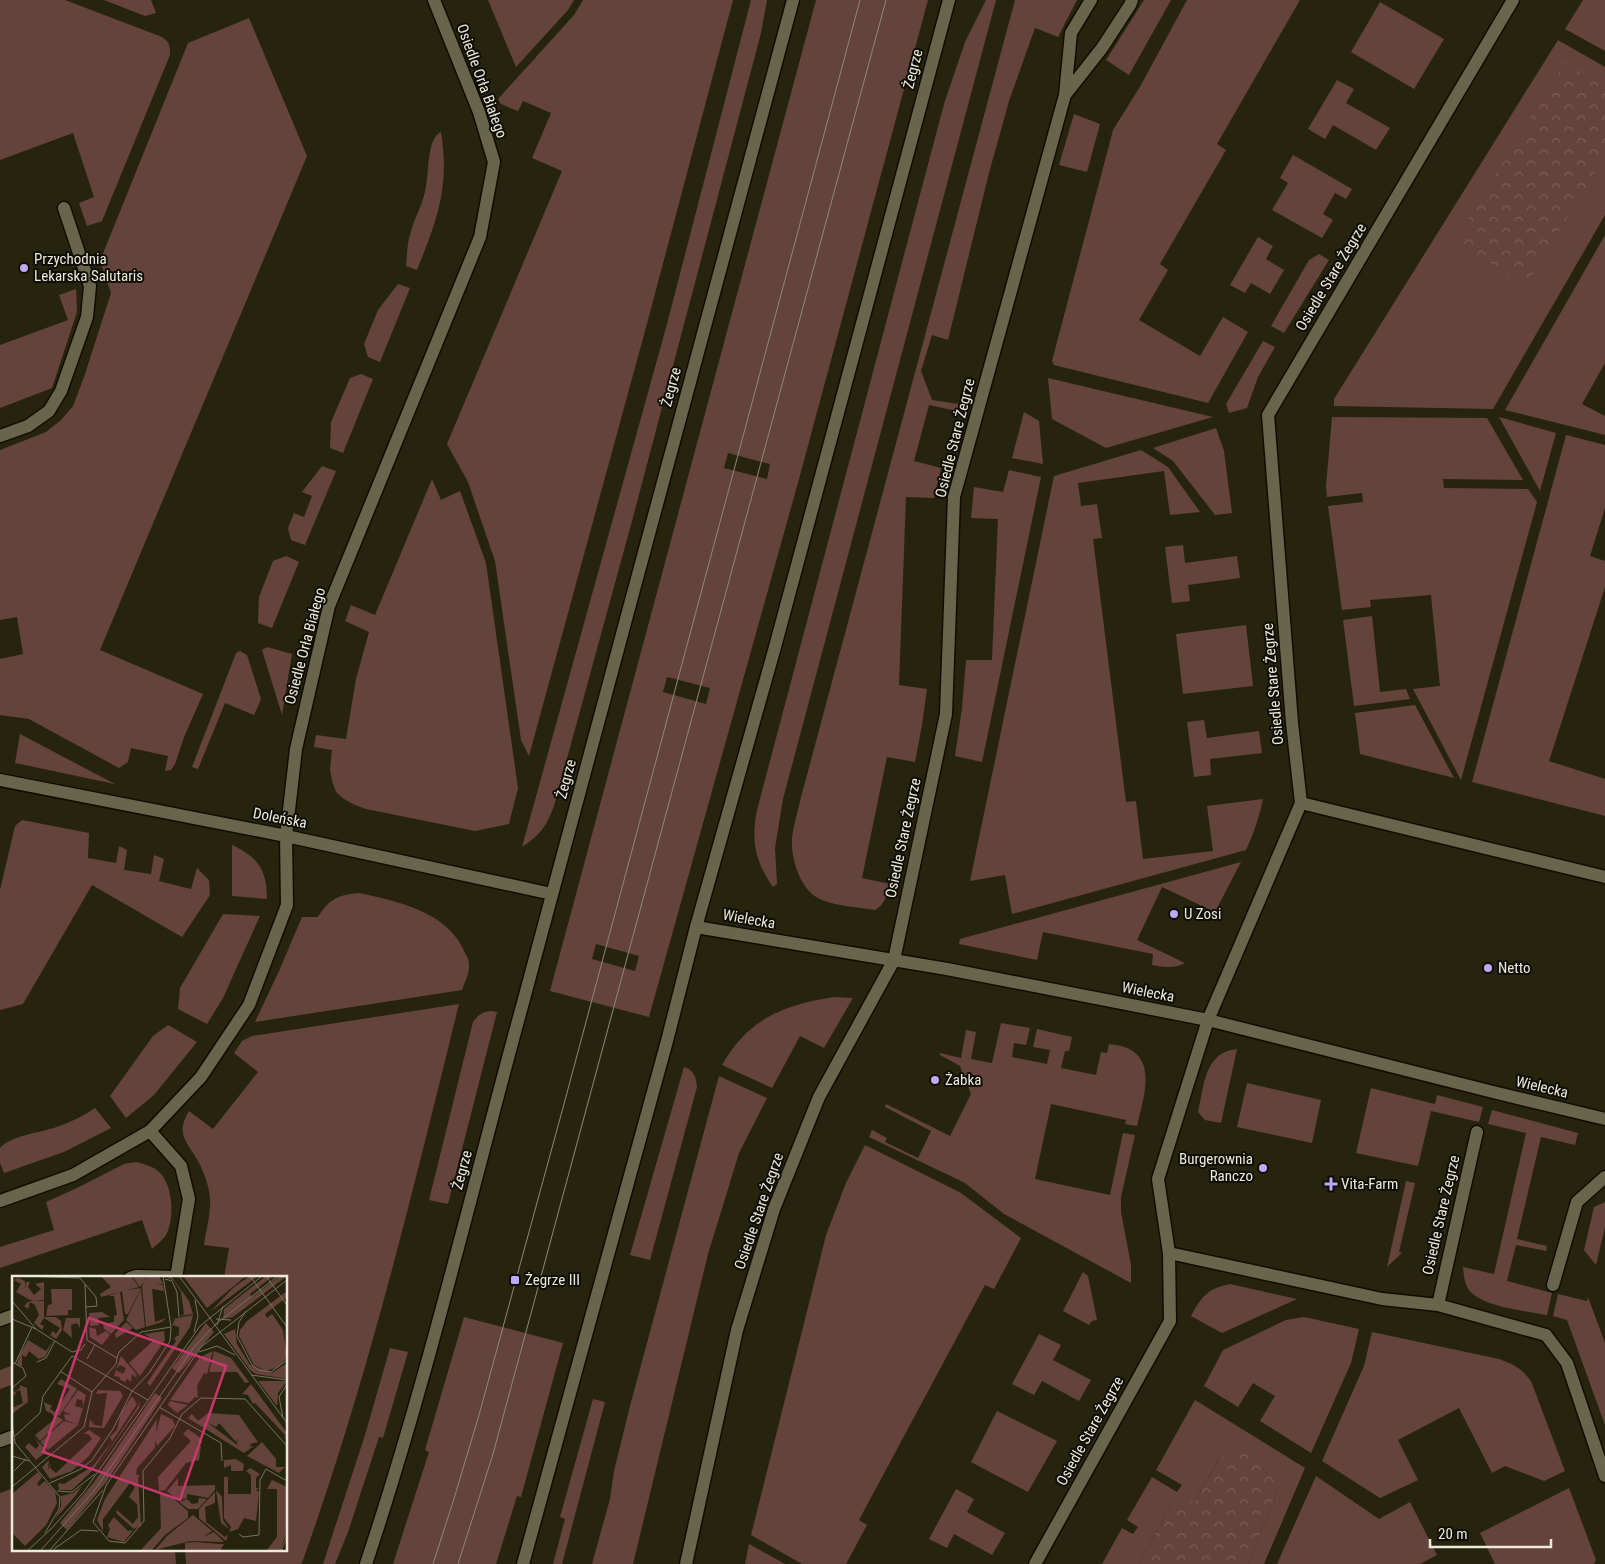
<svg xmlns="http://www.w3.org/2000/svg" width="1605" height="1564" viewBox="0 0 1605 1564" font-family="'Roboto Condensed',sans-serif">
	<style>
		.green { fill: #64433b; fill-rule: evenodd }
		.park { fill: url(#park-crowns) }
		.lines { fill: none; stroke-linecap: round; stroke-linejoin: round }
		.lane-casing { stroke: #100d00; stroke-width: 15 }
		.street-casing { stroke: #100d00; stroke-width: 15 }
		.secondary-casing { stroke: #100d00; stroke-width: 15 }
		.lane { stroke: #68654c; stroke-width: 12 }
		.street { stroke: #68654c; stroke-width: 12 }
		.secondary { stroke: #68654c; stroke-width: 12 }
		.tram { stroke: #8c8a78; stroke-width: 1 }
		.poi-dot { fill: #bda9f5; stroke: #0f0d05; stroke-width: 2 }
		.labels { text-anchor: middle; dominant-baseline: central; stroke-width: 4; stroke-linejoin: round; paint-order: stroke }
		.street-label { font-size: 15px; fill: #ebeadc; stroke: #0f0d05 }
		.poi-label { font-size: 15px; fill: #ebeadc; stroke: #0f0d05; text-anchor: start }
		.inset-road { fill: none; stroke: #757360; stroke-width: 1 }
		.view { fill: #c8386e; fill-opacity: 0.15; stroke: #c8386e; stroke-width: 2.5 }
		.inset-edge { fill: none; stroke: #ebeadc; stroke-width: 2.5 }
	</style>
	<defs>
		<pattern id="park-crowns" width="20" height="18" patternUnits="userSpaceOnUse" patternTransform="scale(1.25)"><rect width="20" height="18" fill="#64433b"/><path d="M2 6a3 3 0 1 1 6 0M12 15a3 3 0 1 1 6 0" fill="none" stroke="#7a5e57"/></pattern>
	</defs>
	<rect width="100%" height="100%" fill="#27240e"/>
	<path class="green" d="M0 0H65L162 37C170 42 170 47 170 55L102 221 87 226 79 203 94 197 73 133 0 160Z
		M104 0H151L156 13 145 16Z
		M488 0H574L568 10 516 67Z
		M583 0H733L648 320 529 756 521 740 495 561 468 482 447 444 562 171 532 158 551 113 523 101 518 111 501 104 498 99 574 15Z
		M751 0H767L761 33 632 521 554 806C546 827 540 835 522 847L667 324Z
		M816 0H928L799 479 649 1017 550 991ZM728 453 770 464 767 479 724 468ZM667 677 710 688 706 704 663 692ZM596 944 639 956 635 971 592 959Z
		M986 0H996L783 799 775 848 777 884 773 887C755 861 751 841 757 810L944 104 965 42Z
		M1015 0H1077L1058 37 1035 28 1009 101 989 173 948 340 932 335 921 371 932 400 959 404 957 411 929 405 914 461 941 468 934 498 906 497 899 685 927 689 922 725 915 762 887 757 862 878 890 884C887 894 885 905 875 910 858 907 832 906 818 898 802 890 793 864 792 847 791 832 797 816 800 801Z
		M1144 0H1171L1129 75 1106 60Z
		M1187 0H1300L1217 144 1226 150 1160 264 1168 270 1139 320 1200 356 1223 317 1248 332 1208 403 1054 365 1052 361 1113 130 1141 85Z
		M1583 0H1605V51L1565 29Z
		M1380 2 1444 39 1414 89 1351 52Z
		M249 18 307 156 100 650 203 694 184 737 175 764 171 770 165 771 168 756 131 748 128 762 119 768 29 719 0 715V659L23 654 17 617 0 620V450L46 432 61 420 73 406 84 377 111 293 100 261 188 43Z
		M1558 40 1605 67V215L1493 409 1334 406V399Z
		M1337 80 1354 89 1346 103 1390 128 1376 150 1333 125 1325 139 1308 129Z
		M1074 114 1100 124 1087 172 1059 165Z
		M441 132C450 187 437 220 417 270L406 266C407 256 407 244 410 235 414 218 424 203 426 186 429 172 427 138 441 132Z
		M1293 155 1352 189 1346 199 1335 193 1323 214 1333 220 1322 238 1272 210 1288 183 1280 178Z
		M1605 235V363L1582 404 1605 416V435L1505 410Z
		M1258 237 1273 246 1266 259 1284 270 1270 294 1251 283 1245 293 1230 285Z
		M1319 254 1329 260 1284 333 1271 326 1309 260Z
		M398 284 410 288 380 362 368 357 364 344 378 310Z
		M76 289 77 312 52 388 0 408V345L68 320 59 295Z
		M1263 341 1275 347 1258 377 1247 408 1229 413 1226 404Z
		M361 374 373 379 343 453 330 448 331 422 350 378Z
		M1048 378 1213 417 1106 448 1052 419Z
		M1024 412 1039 421 1043 464 1012 458Z
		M1332 417 1487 418 1523 480 1443 479 1444 488 1528 489 1537 502 1461 780 1413 689 1440 686 1431 595 1370 600 1371 607 1342 610 1328 506 1363 502 1362 493 1327 497 1326 486Z
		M1499 417 1556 433 1540 491Z
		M1216 428 1224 451 1232 513 1215 515 1173 461 1153 448Z
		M1566 435 1605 445V508L1590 556 1605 561V587L1549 761 1605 779V816L1472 782Z
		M1141 450 1168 467 1200 512 1170 515 1164 471 1078 483 1081 506 1097 504 1102 538 1093 539 1126 802 1136 801 1143 859 1213 851 1207 806 1263 799C1259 817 1254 833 1246 850L1012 914 1005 875 970 881 1054 476Z
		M322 466 336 471 305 545 291 540 288 528 294 513 304 517 312 496 302 492Z
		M1009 470 1041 477 982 762 955 756 962 708 966 660H992L998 519 971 518 974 487 1003 492Z
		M432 479 441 500 460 491 486 563 518 788 509 824 475 831 366 809 355 805 344 799 336 792 332 781 330 769 332 750 314 747 316 735 346 739 356 679 369 632 345 621 351 605 375 615Z
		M1183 545 1185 563 1237 556 1240 578 1188 585 1190 601 1172 603 1165 547Z
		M286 556 299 562 272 628 258 623 259 597 273 561Z
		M1372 616 1380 692 1406 689 1410 699 1354 706 1343 620Z
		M1246 625 1253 686 1183 694 1176 634Z
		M267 647 292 654 282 715 262 650Z
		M240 651 247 655 261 699 254 715 225 703 198 769 192 767 236 653Z
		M1415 705 1454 778 1360 754 1355 713Z
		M1204 720 1207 738 1259 731 1262 753 1210 759 1211 775 1194 777 1187 722Z
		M20 734 115 784 15 763Z
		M22 820 89 833 88 858 116 863 119 846 127 850 124 870 151 874 154 855 164 859 159 881 191 889 197 868 209 880 210 895 182 937 92 885 23 1004 0 1010V890L15 826Z
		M232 845C258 857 267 870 267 899L232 896Z
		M1241 862 1215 912 1162 887 1137 940 1185 963C1173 969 1164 967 1152 965L1153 954 1043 932 1037 960 959 944 960 939Z
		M359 893C397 901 449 912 465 953 467 956 469 960 469 964 470 972 465 982 462 990L255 1022 279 971 302 917H318C329 899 338 895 359 893Z
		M223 914 260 916 223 998 207 1024 178 1009 180 988Z
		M834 997 853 998 824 1048 800 1036 772 1088 722 1065C748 1019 783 1005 834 997Z
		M459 1004C413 1190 368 1379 303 1560L301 1564H186L185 1550H286V1278H224L229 1248 204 1245C206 1231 211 1213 210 1198 209 1186 204 1172 198 1161 187 1141 175 1135 189 1111L213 1129 258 1072 234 1053 242 1041 252 1036Z
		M491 1011 497 1012 448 1204 429 1200 473 1022C478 1015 482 1012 491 1011Z
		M1001 1023 1030 1028 1026 1045 1014 1043 1012 1057 1047 1064 1050 1050 1033 1047 1037 1029 1072 1037 1069 1051H1065L1061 1068 1096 1075 1101 1052 1107 1053 1109 1044C1114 1045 1119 1045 1124 1047 1159 1058 1142 1102 1137 1126L1125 1124 1126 1120 1051 1104 1035 1179 1110 1195 1123 1133 1135 1135 1121 1197V1212L1131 1265V1283L1004 1214 965 1183 869 1137 872 1130 887 1138 885 1142 918 1158 931 1131 885 1107 886 1104 950 1136 971 1094 960 1066 940 1055V1053L961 1058 966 1030 976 1032 971 1059 992 1063Z
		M168 1025 197 1042 154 1095 126 1118 110 1096 153 1036Z
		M1237 1049 1221 1123 1205 1120 1198 1112C1204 1087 1204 1052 1237 1049Z
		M684 1067C694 1070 696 1077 697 1087L650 1260 630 1255Z
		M719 1076 767 1098 739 1153 708 1254 633 1564H592L610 1499 614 1471 630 1406Z
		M1247 1083 1321 1100 1312 1143 1237 1127Z
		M1371 1088 1435 1104 1437 1095 1483 1107 1479 1122 1431 1111 1418 1166 1356 1153Z
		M95 1108 111 1128 64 1152 4 1173 0 1163V1148C12 1135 40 1133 57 1127 71 1122 83 1116 95 1108Z
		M1492 1110 1578 1133 1575 1145 1541 1137 1517 1239 1547 1246 1546 1251 1516 1245 1507 1281 1552 1293 1547 1315C1526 1311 1482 1307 1469 1290 1464 1283 1464 1275 1463 1267L1494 1274 1526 1133 1488 1124Z
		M865 1145 961 1193 1021 1238 994 1289 985 1285 859 1520 867 1525 846 1564H802L751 1535 826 1235 846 1183Z
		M136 1162C144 1164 152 1166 158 1171 173 1183 175 1218 166 1235 163 1240 156 1245 152 1249L142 1220 0 1268V1247L54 1230 46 1202 77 1188 124 1164Z
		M1406 1181 1415 1183 1399 1252 1402 1253 1387 1267Z
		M1605 1202V1227L1596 1265 1584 1250 1594 1207Z
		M1083 1272 1088 1276 1097 1320 1092 1321 1089 1325 1063 1311Z
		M1230 1284 1297 1299 1222 1333 1191 1316C1202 1296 1207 1289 1230 1284Z
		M1558 1294 1587 1301 1588 1297 1605 1343V1425L1567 1320 1553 1316Z
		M464 1317 563 1343 521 1497 517 1496 496 1564H393L429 1452 425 1450Z
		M1304 1317 1359 1329 1351 1363 1311 1453 1260 1421 1275 1396 1253 1383 1238 1407 1204 1386 1223 1350 1286 1320Z
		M1372 1332 1499 1359C1515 1365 1521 1368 1531 1381L1565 1471 1544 1481 1505 1466 1492 1473 1459 1408 1398 1440 1418 1480 1380 1498 1322 1461 1364 1366Z
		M1039 1334 1061 1345 1053 1360 1091 1380 1079 1401 1042 1381 1034 1395 1012 1384Z
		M390 1348 408 1352 383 1438 379 1437 348 1532 335 1564H323L365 1435Z
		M14 1365V1384L0 1389V1370Z
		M593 1399 605 1402 562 1564H553L565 1519 560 1517Z
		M1195 1400 1305 1468 1264 1564H1248L1277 1492 1219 1459 1195 1501H1173L1139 1564H1102L1122 1528 1133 1534 1138 1527 1127 1520 1152 1477 1177 1492 1182 1485 1156 1470Z
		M997 1411 1057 1441 1028 1492 971 1462Z
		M1316 1476 1379 1519 1410 1502 1437 1555 1420 1564H1277Z
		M14 1488V1550H175L176 1564H0V1493Z
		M1569 1488 1596 1560 1594 1564H1495L1480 1533Z
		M956 1489 974 1499 967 1512 1005 1533 992 1555 954 1534 947 1548 929 1539Z
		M749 1544 785 1564H745Z"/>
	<path class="park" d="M1565 62 1605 87V156L1526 285 1454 241Z
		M1250 1450 1263 1457 1272 1467 1277 1478V1492L1248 1564H1139L1173 1501H1195L1219 1459 1228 1452Z"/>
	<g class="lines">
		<g class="lane-casing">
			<path id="lane" d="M0 436 28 426 49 411 61 391 87 317 90 286 64 208
				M150 1131 181 1166 189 1199 176 1278
				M130 1278 136 1276 176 1277
				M0 1320 14 1315
				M0 1441 14 1436"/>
		</g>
		<g class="street-casing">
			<path id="street" d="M1513 0 1268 415 1292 723 1301 803 1208 1020 1158 1179 1169 1253 1382 1299 1438 1305 1546 1335 1567 1363 1605 1476
				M1065 95 1071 33 1091 0
				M0 780 286 836 552 894
				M1301 803 1605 877
				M696 927 947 969 1208 1020 1493 1092 1605 1119
				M0 1201 73 1175 150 1131 201 1077 249 1005 287 905 286 836 296 749 329 606 480 237 494 162 479 112 434 0
				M1553 1285 1577 1202 1605 1177
				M1438 1305 1477 1132
				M686 1564 737 1330 774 1209 819 1097 894 960 946 714 954 497 1065 95 1102 48 1130 5 1132 0
				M1035 1564 1170 1321 1169 1253"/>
		</g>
		<g class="secondary-casing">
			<path id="secondary" d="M366 1564C428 1378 472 1188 524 999 614 666 702 333 793 0
				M523 1564 667 1041 696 927 775 647 949 0"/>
		</g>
		<use href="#lane" class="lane"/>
		<use href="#street" class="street"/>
		<use href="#secondary" class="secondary"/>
		<path class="tram" d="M433 1564 453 1502 479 1415 564 1104 860 0
			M458 1564 493 1454 886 0"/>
	</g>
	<g class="poi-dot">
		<circle cx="24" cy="268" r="5"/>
		<circle cx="1174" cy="914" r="5"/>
		<circle cx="1488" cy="968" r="5"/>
		<circle cx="935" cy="1080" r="5"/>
		<circle cx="1263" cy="1168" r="5"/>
		<path d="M1328.5 1176.5h5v5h5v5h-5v5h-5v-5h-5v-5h5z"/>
		<rect x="510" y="1275" width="10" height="10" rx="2.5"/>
	</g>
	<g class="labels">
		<g class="street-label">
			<text transform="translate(913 69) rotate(-76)">Żegrze</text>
			<text transform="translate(482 81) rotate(70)">Osiedle Orła Białego</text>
			<text transform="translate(1331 277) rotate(-59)">Osiedle Stare Żegrze</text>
			<text transform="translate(671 387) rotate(-75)">Żegrze</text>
			<text transform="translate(955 438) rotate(-76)">Osiedle Stare Żegrze</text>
			<text transform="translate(305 646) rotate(-75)">Osiedle Orła Białego</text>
			<text transform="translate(1273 684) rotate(-95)">Osiedle Stare Żegrze</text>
			<text transform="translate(566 779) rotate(-75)">Żegrze</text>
			<text transform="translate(280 818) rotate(11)">Doleńska</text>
			<text transform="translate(903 838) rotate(-78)">Osiedle Stare Żegrze</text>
			<text transform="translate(749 919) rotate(10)">Wielecka</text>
			<text transform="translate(1148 992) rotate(11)">Wielecka</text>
			<text transform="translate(1542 1087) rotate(13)">Wielecka</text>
			<text transform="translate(462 1170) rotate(-75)">Żegrze</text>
			<text transform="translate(759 1211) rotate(-71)">Osiedle Stare Żegrze</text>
			<text transform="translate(1441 1215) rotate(-77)">Osiedle Stare Żegrze</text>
			<text transform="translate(1090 1431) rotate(-61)">Osiedle Stare Żegrze</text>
		</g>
		<g class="poi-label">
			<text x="34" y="259">Przychodnia<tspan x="34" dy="17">Lekarska Salutaris</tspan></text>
			<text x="1184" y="914">U Zosi</text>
			<text x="1498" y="968">Netto</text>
			<text x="945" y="1080">Żabka</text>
			<text x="1253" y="1159" text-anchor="end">Burgerownia<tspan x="1253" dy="17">Ranczo</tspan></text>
			<text x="1341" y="1184">Vita-Farm</text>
			<text x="525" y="1280">Żegrze III</text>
		</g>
	</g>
	<g transform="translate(12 1276)">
		<rect width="275" height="275" fill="#27240e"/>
		<path d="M89 0H119L127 11 89 21 88 18 99 11ZM120 0H137L130 6 138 0H147L151 8 130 11 132 6 128 11ZM153 0H159L177 25 181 38 168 40 172 38 169 16 162 5ZM171 0H234L195 32ZM238 0H246L198 36 222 11ZM254 0H261L238 18 240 21 268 0H275L221 41 211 43 212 33ZM6 2 13 5V12L14 6H18L16 11 22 19 29 13 23 8 32 6V24H18L4 16 9 8 2 4ZM144 9H151L152 15 140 13 143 46 154 42 150 46 134 51 130 11ZM129 12 116 38H113L110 15ZM39 13H60V34H56V39L34 40 36 29 40 28ZM129 13 133 51 124 54 114 44ZM275 15V21L253 38 255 42 260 38 271 54 275 81 267 91 254 95 242 89 227 60 228 54 235 45ZM108 16 112 44 99 58 92 53 91 48 102 46V40L105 39 102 20H96ZM22 24 32 25V41H44L49 45 50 54 44 63 38 59 41 55 44 58 48 52 32 42 28 48 32 50 30 54 22 47 27 39 23 29 18 26 16 33 12 30 16 26ZM90 36 98 41 86 42 87 49 78 50 77 37ZM181 39 178 51 138 110 135 107 164 65 162 62 167 59V51L160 49 163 43H160ZM54 42H68V52L65 47 59 49 60 62 51 54ZM194 47 202 56 167 97 160 92ZM77 51 84 53 85 60 94 55 98 59 90 69 78 61ZM223 53 225 68 238 89 260 97 275 87V103L244 98 238 94 212 58ZM22 54 16 64 34 75 41 65 33 81 27 83 17 75 14 81 10 79V90L5 88 8 78ZM152 55 153 64 149 69 144 63 149 70 128 100 117 87 142 64 132 58ZM201 75 195 98 192 97 185 110 186 122 183 121 177 127 158 124 188 81ZM202 75 219 82 237 106 233 107 225 96H197ZM109 80 127 101 123 98 125 103 120 98 119 106 115 103 113 106 107 103 108 101 102 100 104 94 111 98 114 92 108 89 104 93ZM49 103 65 113 47 140 34 135 32 126 40 130 38 133 43 136 58 113 45 108ZM246 105H275L266 117 265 130ZM239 108 275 157V162H272L274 160 243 127 241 128 236 119 230 118ZM8 109 15 112 16 126 0 138V132L11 127 8 114 3 115 4 119 0 117 3 115 8 112ZM66 114 74 119 71 131 70 124 65 123 63 130 71 132 66 149 53 144 52 138 59 139 51 135ZM86 114 108 115 111 120 92 152 77 151 78 143 82 150 80 144 83 149 90 150 95 117 84 118ZM143 117 150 122 95 205 55 254 48 247 82 206ZM120 120 125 128 81 194 60 214H47L46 207 52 208 81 190 100 165 98 161 105 154 109 137ZM128 125 127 132 81 197 125 132ZM158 125 176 129 165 137 156 129ZM38 136 51 144 28 165 23 159 44 142ZM196 137 227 139 246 166 238 168V164L226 162 224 166 207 147 204 151 195 146 228 171 242 170 232 177 176 142 180 138 186 145ZM149 138 161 144 163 150 145 170 143 161ZM145 143 143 172 125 192 124 198 128 200 126 202 129 249 122 253 104 237 105 234 121 248 126 241 125 228 117 221 123 211 118 207 91 243V255L85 244 93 223ZM52 145 66 149 36 174 28 166ZM176 153 190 163 189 169 185 167V170H189L187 184 174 187 153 214 147 215 146 201 179 165 171 158ZM77 154 89 162 77 180 60 195 38 203 30 191 37 184 36 194 39 187 38 192 44 197 80 163 76 158H71ZM23 162 35 175 24 184 13 171 17 167 24 173 27 169ZM250 166 264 183V191H273L267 197 235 180ZM224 183 232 188 231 195H219V189L212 192V184ZM238 192 248 198 244 202V212H247L244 214 247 216 244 245 232 242 226 253 217 256 219 251 212 242V201H216V218H239V199L234 195ZM26 196 30 201 25 208 27 210 33 205 43 216 45 227 34 249 13 270 0 257V218ZM166 202V210L203 209V214L196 222 175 218V222L166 225 155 215ZM260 204 275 211V255L269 272 275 258V261L270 275H254L265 261V213H255ZM70 210 64 219 43 243 49 231V220L61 217ZM204 214 210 221 211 244 217 253 209 247ZM203 216V227L193 231 194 246 213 261 216 259 214 265 187 242V233ZM148 218H156L176 235V242L153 259 140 274 128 275 149 252ZM187 222 195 223 186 233H176L167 226 175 223 180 228 186 227ZM181 239 200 255 191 261 202 256 212 266 178 265 143 274 155 260ZM102 241 116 255 121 254 112 266 95 261 98 253 96 249ZM182 266 208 268H212L208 275H173V267Z" fill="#64433b"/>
		<path d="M114 46 121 52 104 62 103 58ZM46 154 51 160 36 172 31 166ZM225 166a7 7 0 1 1 14 0a7 7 0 1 1-14 0Z" fill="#64433b"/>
		<path class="inset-road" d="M9 0 68 2 73 8 75 64 105 82 104 88 80 116 72 151 24 191M167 0 275 147M238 0 275 51M254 0 275 29M153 3 160 5 165 16 167 41M73 8 84 21 85 30 74 31M0 25 24 53M234 35 227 46 225 60 240 89 247 94 259 96 275 84M0 43 24 53 60 76 69 74 73 68M204 43 219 44M205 49 211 30M182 56 186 40 183 24M187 76 205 70 223 79M105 82 107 76 129 56 159 51 151 0M75 83 83 69M0 86 11 92 14 100 0 112M25 86 34 82 43 65M3 88 20 51M48 95 80 116M239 99 275 104M147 131 209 167 210 185M271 142 267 121 275 108M0 146 3 167 48 221 47 233 33 257M3 160 28 137 31 120 60 80 136 124M0 180 17 185M2 195 14 183M38 207 69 193 80 184 101 153 120 115 137 97 158 65 159 51M95 207 81 246 97 265 113 267 132 245 131 195 158 162 170 138 189 122 233 123 275 170M95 208 189 71 275 4M0 211 24 191M45 215 60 216 83 198M227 258 231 261 247 259 248 204 254 193 275 205M42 273 69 254 86 255M15 275 39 253 71 217 188 50 250 0M28 275 82 215 182 71 205 47 266 0M37 275 91 214"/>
		<path class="view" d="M77 42 214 90 168 224 31 176Z"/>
		<rect width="275" height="275" class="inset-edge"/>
	</g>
	<path d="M1430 1539v8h121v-8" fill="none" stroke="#ebeadc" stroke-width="2.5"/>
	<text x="1438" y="1539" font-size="15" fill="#ebeadc" stroke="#0f0d05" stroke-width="4" paint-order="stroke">20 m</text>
</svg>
